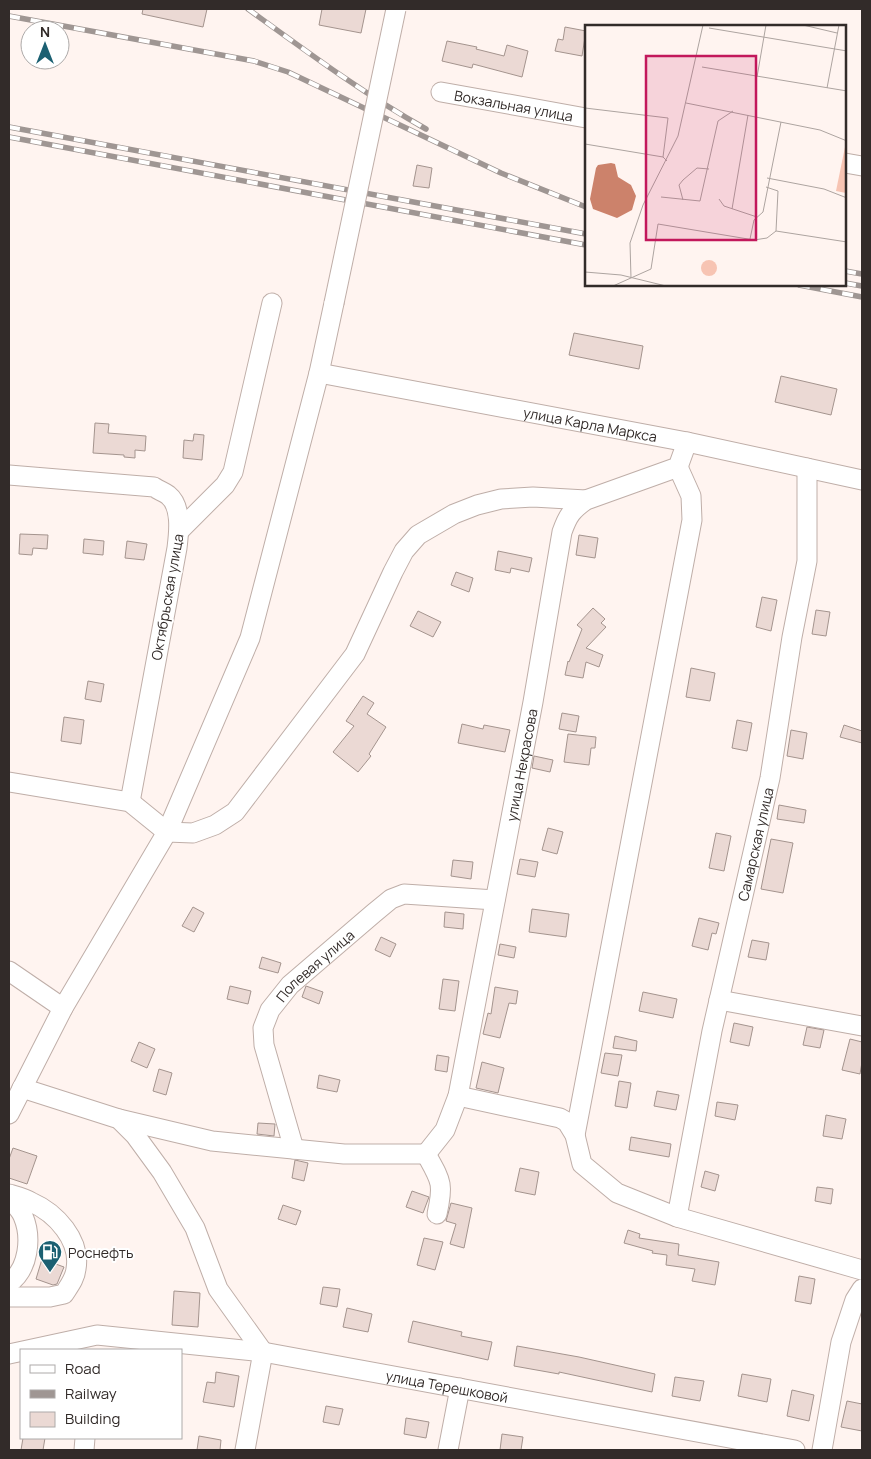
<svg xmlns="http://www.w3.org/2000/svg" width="871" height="1459" viewBox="0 0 871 1459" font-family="Manrope,sans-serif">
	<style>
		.building { fill: #ebd9d4; stroke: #a4948e }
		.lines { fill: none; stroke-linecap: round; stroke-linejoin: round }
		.minor-casing { stroke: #bfaea8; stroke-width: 21 }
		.minor { stroke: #fff; stroke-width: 19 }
		.rail-casing { stroke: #9f9693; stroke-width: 5.5 }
		.rail { stroke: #fff; stroke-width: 4; stroke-dasharray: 11; stroke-linecap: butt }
		.minor-bridge-casing { stroke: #bfaea8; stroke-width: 21; stroke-linecap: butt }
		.minor-bridge { stroke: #fff; stroke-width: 19 }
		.labels { text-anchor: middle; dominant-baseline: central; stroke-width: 4; stroke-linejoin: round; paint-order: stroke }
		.street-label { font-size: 14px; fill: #322b29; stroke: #fff }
		.poi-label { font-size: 14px; fill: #322b29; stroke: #fff; text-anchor: start }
		.inset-road { fill: none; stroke: #ada4a0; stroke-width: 1 }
		.view { fill: #c2185b; fill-opacity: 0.15; stroke: #c2185b; stroke-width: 2.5 }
		.inset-edge { fill: none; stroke: #322b29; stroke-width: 2.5 }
	</style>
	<rect width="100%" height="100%" fill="#fff4f0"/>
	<path class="building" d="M143 9H207L203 27 142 14Z
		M322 9H366L361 33 319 25Z
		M565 27 586 31 582 56 555 51 558 39 563 40Z
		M447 41 477 47 476 49 504 56 507 45 528 51 522 77 473 64 472 68 442 61Z
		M417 165 432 168 429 188 413 186Z
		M574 333 643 346 639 369 569 355Z
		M781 376 837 389 831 415 775 402Z
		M95 423 109 424 108 433 146 436 145 451 135 450V458L124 457V455L93 453Z
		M194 434 204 435 202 460 183 458 184 440 193 441Z
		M20 534 48 535 47 549 33 548 32 555 19 554Z
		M579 535 598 538 595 558 576 555Z
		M84 539 104 541 103 555 83 553Z
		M127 541 147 544 144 560 125 558Z
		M498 551 532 558 529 572 511 568 510 573 495 570Z
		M456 572 473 578 469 592 451 585Z
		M762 597 777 600 771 631 756 627Z
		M593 608 605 619 601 623 606 627 586 648 603 655 599 667 586 662 583 678 565 675 568 661 569 662 582 629 577 625Z
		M816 610 830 612 826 636 812 634Z
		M418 611 441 622 433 637 410 626Z
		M691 668 715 673 710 701 686 697Z
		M88 681 104 684 101 702 85 699Z
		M363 696 374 703 367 714 386 727 369 754 371 756 358 772 333 752 354 726 346 721Z
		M562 713 579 716 576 732 559 729Z
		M64 717 84 720 81 744 61 741Z
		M737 720 752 723 747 751 732 748Z
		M462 724 483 729 484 725 510 730 505 752 458 743Z
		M844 725 862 731V743L840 737Z
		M791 730 807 733 803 759 787 756Z
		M568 734 596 737 595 748H591L589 765 564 762Z
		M534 756 553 760 550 772 532 768Z
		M779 805 806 810 804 823 777 819Z
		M548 828 563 832 557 854 542 850Z
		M716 833 731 836 724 871 709 868Z
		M771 839 793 843 783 893 761 889Z
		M520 859 538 862 535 877 517 874Z
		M453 860 473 862 471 879 451 876Z
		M193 907 204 913 194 932 182 926Z
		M532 909 569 914 566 937 529 932Z
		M445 912 464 914 463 929 444 927Z
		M699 918 719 923 716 934 712 933 708 950 692 946Z
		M381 937 396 944 390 957 375 950Z
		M752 940 769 943 766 960 748 957Z
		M500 944 516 947 514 958 498 955Z
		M262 957 281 963 278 973 259 968Z
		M443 979 459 981 455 1011 439 1009Z
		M230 986 251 991 248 1004 227 999Z
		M306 986 323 992 319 1004 302 997Z
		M495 987 518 991 516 1004 509 1003 500 1038 483 1034 488 1013 491 1014Z
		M643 992 677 999 673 1018 639 1011Z
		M734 1023 753 1027 749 1046 730 1042Z
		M807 1027 824 1030 820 1048 803 1045Z
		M615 1036 637 1041 636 1051 613 1048Z
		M850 1039 862 1042V1062L860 1074 842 1070Z
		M139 1042 155 1049 147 1068 131 1061Z
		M605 1053 622 1055 618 1076 601 1073Z
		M437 1055 449 1057 447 1072 435 1070Z
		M482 1062 504 1068 498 1093 476 1088Z
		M159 1069 172 1073 166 1095 153 1091Z
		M319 1075 340 1080 337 1092 317 1088Z
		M619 1081 631 1083 627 1108 615 1106Z
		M657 1091 679 1095 676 1110 654 1106Z
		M717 1102 738 1105 735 1120 715 1116Z
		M826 1115 846 1119 842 1139 823 1136Z
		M258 1123 275 1124 274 1136 257 1134Z
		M631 1137 671 1144 669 1157 629 1150Z
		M13 1148 37 1156 27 1184 9 1178V1159Z
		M295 1160 308 1163 304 1181 292 1178Z
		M520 1168 539 1172 535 1195 515 1191Z
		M705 1171 719 1175 715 1191 701 1187Z
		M817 1187 833 1189 831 1204 815 1201Z
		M412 1191 429 1197 423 1213 406 1207Z
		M451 1203 472 1208 464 1248 450 1244 456 1224 446 1221Z
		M283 1205 301 1211 296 1225 278 1219Z
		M628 1230 640 1234 639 1238 679 1244 678 1255 719 1262 715 1285 692 1281 695 1269 666 1265 667 1255 652 1253 653 1251 624 1243Z
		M424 1238 443 1242 435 1270 417 1265Z
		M42 1259 64 1267 57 1284 53 1285 36 1279Z
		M799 1276 815 1279 811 1304 795 1301Z
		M323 1287 340 1289 337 1307 320 1304Z
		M174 1291 200 1293 198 1327 172 1325Z
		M347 1308 372 1314 368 1332 343 1327Z
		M413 1321 462 1332 461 1336 492 1342 488 1360 408 1342Z
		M517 1346 579 1357 655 1374 652 1392 559 1372V1374L514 1366Z
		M216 1372 239 1376 234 1407 203 1402 207 1382 215 1383Z
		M742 1374 771 1379 767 1402 738 1396Z
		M675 1377 704 1381 700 1401 672 1396Z
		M792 1390 814 1395 809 1421 787 1416Z
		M847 1401 862 1404V1431L841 1427Z
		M326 1406 343 1409 339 1425 323 1422Z
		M406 1418 429 1422 426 1438 404 1434Z
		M502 1434 523 1437 521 1450H500Z
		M199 1436 221 1440 220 1450H197Z
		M23 1438H45L43 1450H21Z"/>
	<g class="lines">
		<g class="minor-casing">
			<g id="minor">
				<path id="s1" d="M441 92 586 118"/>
				<path d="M845 163 862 166"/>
				<path id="s2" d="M319 373 687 442 862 480"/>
				<path d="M9 475 154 487C158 490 164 492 168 495 182 506 179 532 177 548L130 802"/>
				<path d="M180 530 225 485 233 472 272 303"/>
				<path d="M9 782 130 802 167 832 193 833 215 825 235 812 355 654 393 572 404 551 418 535 454 514 477 505 501 499 533 497 586 500"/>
				<path d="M9 971 63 1008"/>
				<path d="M719 1000 862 1026"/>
				<path d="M22 1088 119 1119 135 1135 162 1172 195 1228 218 1289 263 1352 245 1450"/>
				<path d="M458 1096 560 1118 567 1122 575 1135 582 1164 617 1193 677 1217 862 1270"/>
				<path d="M9 1114 63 1008 167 832 250 638 319 373 334 303"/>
				<path d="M119 1119 212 1141 344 1154H426"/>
				<path d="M575 1135 692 520 691 496 678 467"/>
				<path id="s3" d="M294 1149 264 1045 263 1028 270 1010 290 985 374 913 391 899 404 894 495 900"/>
				<path id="s4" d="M426 1154 445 1130 458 1096 533 702 562 532C568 515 572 510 586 500L678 467 687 442"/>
				<path d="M426 1154C441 1181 444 1183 437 1214"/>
				<path d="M9 1194C16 1196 24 1198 31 1202 56 1213 81 1240 76 1269 75 1279 69 1286 64 1294L50 1297H9"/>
				<path d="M9 1197C13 1203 20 1209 23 1216 32 1237 29 1269 9 1283"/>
				<path id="s5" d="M677 1217 712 1031 770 778 792 637 807 561V468"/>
				<path id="s6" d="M9 1354 97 1335 263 1352 795 1450"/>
				<path d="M84 1450 85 1438"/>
				<path d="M448 1450 460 1388"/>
				<path d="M822 1450 841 1342 855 1300 862 1289"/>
			</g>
		</g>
		<use href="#minor" class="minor"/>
		<g class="rail-casing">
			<path id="rail" d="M248 9C306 51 364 94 426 129
				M9 16 254 61 288 72 501 173 586 207
				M9 127 586 234
				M9 137 586 245
				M845 271 862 274
				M845 283 862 286
				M799 285 862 297"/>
		</g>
		<use href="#rail" class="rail"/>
		<g class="minor-bridge-casing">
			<path id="minor-bridge" d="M334 303 396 9"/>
		</g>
		<use href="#minor-bridge" class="minor-bridge"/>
	</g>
	<defs>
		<g id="fuel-pin" transform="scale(1.25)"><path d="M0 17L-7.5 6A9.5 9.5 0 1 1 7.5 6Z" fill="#1b6072" stroke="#fff"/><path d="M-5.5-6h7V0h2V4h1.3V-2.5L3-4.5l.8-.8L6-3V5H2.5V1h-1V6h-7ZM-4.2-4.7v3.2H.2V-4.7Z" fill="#fff"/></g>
	</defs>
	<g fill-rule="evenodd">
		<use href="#fuel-pin" x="50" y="1252"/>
	</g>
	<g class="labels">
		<g class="street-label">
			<text stroke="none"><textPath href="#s1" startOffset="74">Вокзальная улица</textPath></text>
			<text stroke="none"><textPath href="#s2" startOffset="276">улица Карла Маркса</textPath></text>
			<text transform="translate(167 597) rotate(-80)">Октябрьская улица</text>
			<text stroke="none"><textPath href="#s4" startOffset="404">улица Некрасова</textPath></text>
			<text stroke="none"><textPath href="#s5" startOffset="381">Самарская улица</textPath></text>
			<text stroke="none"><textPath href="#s3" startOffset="208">Полевая улица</textPath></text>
			<text stroke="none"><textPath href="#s6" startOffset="444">улица Терешковой</textPath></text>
		</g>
		<g class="poi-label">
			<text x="68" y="1252">Роснефть</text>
		</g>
	</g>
	<g transform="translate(585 25)">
		<rect width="261" height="261" fill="#fff4f0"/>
		<path d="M116 243a8 8 0 1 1 16 0a8 8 0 1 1-16 0Z" fill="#f7c4b3"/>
		<path d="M260 122H262L261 168 251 166Z" fill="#f7c4b3"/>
		<path d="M26 138 30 139 33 152 46 160 51 171 47 185 32 193 8 184 5 174 11 143 13 140Z" fill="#cc826b"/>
		<path class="inset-road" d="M218 0 252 8M124 3 262 26M117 42 262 66M172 52 181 0M242 63 254 0M101 78 235 105 262 116M0 83 83 93 78 132M0 119 78 132 82 136M182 153 239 164 262 173M181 162 193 166 191 206M76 172 115 176 133 96 148 86M134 174 139 181 172 192M98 175 94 160 98 155 112 143 124 144M147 184 163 90M191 206 262 217M165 214 169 195 178 187 196 97M0 247 36 250 81 261M46 253 45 218 58 180 93 111 118 0M28 261 66 244 73 199 169 215 182 213 191 206"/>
		<path class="view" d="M61 31H171V215H61Z"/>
		<rect width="261" height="261" class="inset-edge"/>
	</g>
	<rect width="871" height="1459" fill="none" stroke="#322b29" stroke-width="20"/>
	<rect x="20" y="1349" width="162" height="90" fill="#ffffff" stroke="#adaaa9"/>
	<rect x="30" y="1365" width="25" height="8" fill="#ffffff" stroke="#adaaa9"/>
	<text x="65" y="1374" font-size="15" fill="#322b29">Road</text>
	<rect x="30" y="1390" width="25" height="8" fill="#9f9693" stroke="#adaaa9"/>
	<text x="65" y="1399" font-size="15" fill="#322b29">Railway</text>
	<rect x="30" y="1412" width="25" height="15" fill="#ebd9d4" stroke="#adaaa9"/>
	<text x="65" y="1424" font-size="15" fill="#322b29">Building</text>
	<g transform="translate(45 45)"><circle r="24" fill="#ffffff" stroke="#adaaa9"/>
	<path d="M0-4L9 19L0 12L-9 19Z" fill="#1b6072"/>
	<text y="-8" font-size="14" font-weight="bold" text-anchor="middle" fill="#322b29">N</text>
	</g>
</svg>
